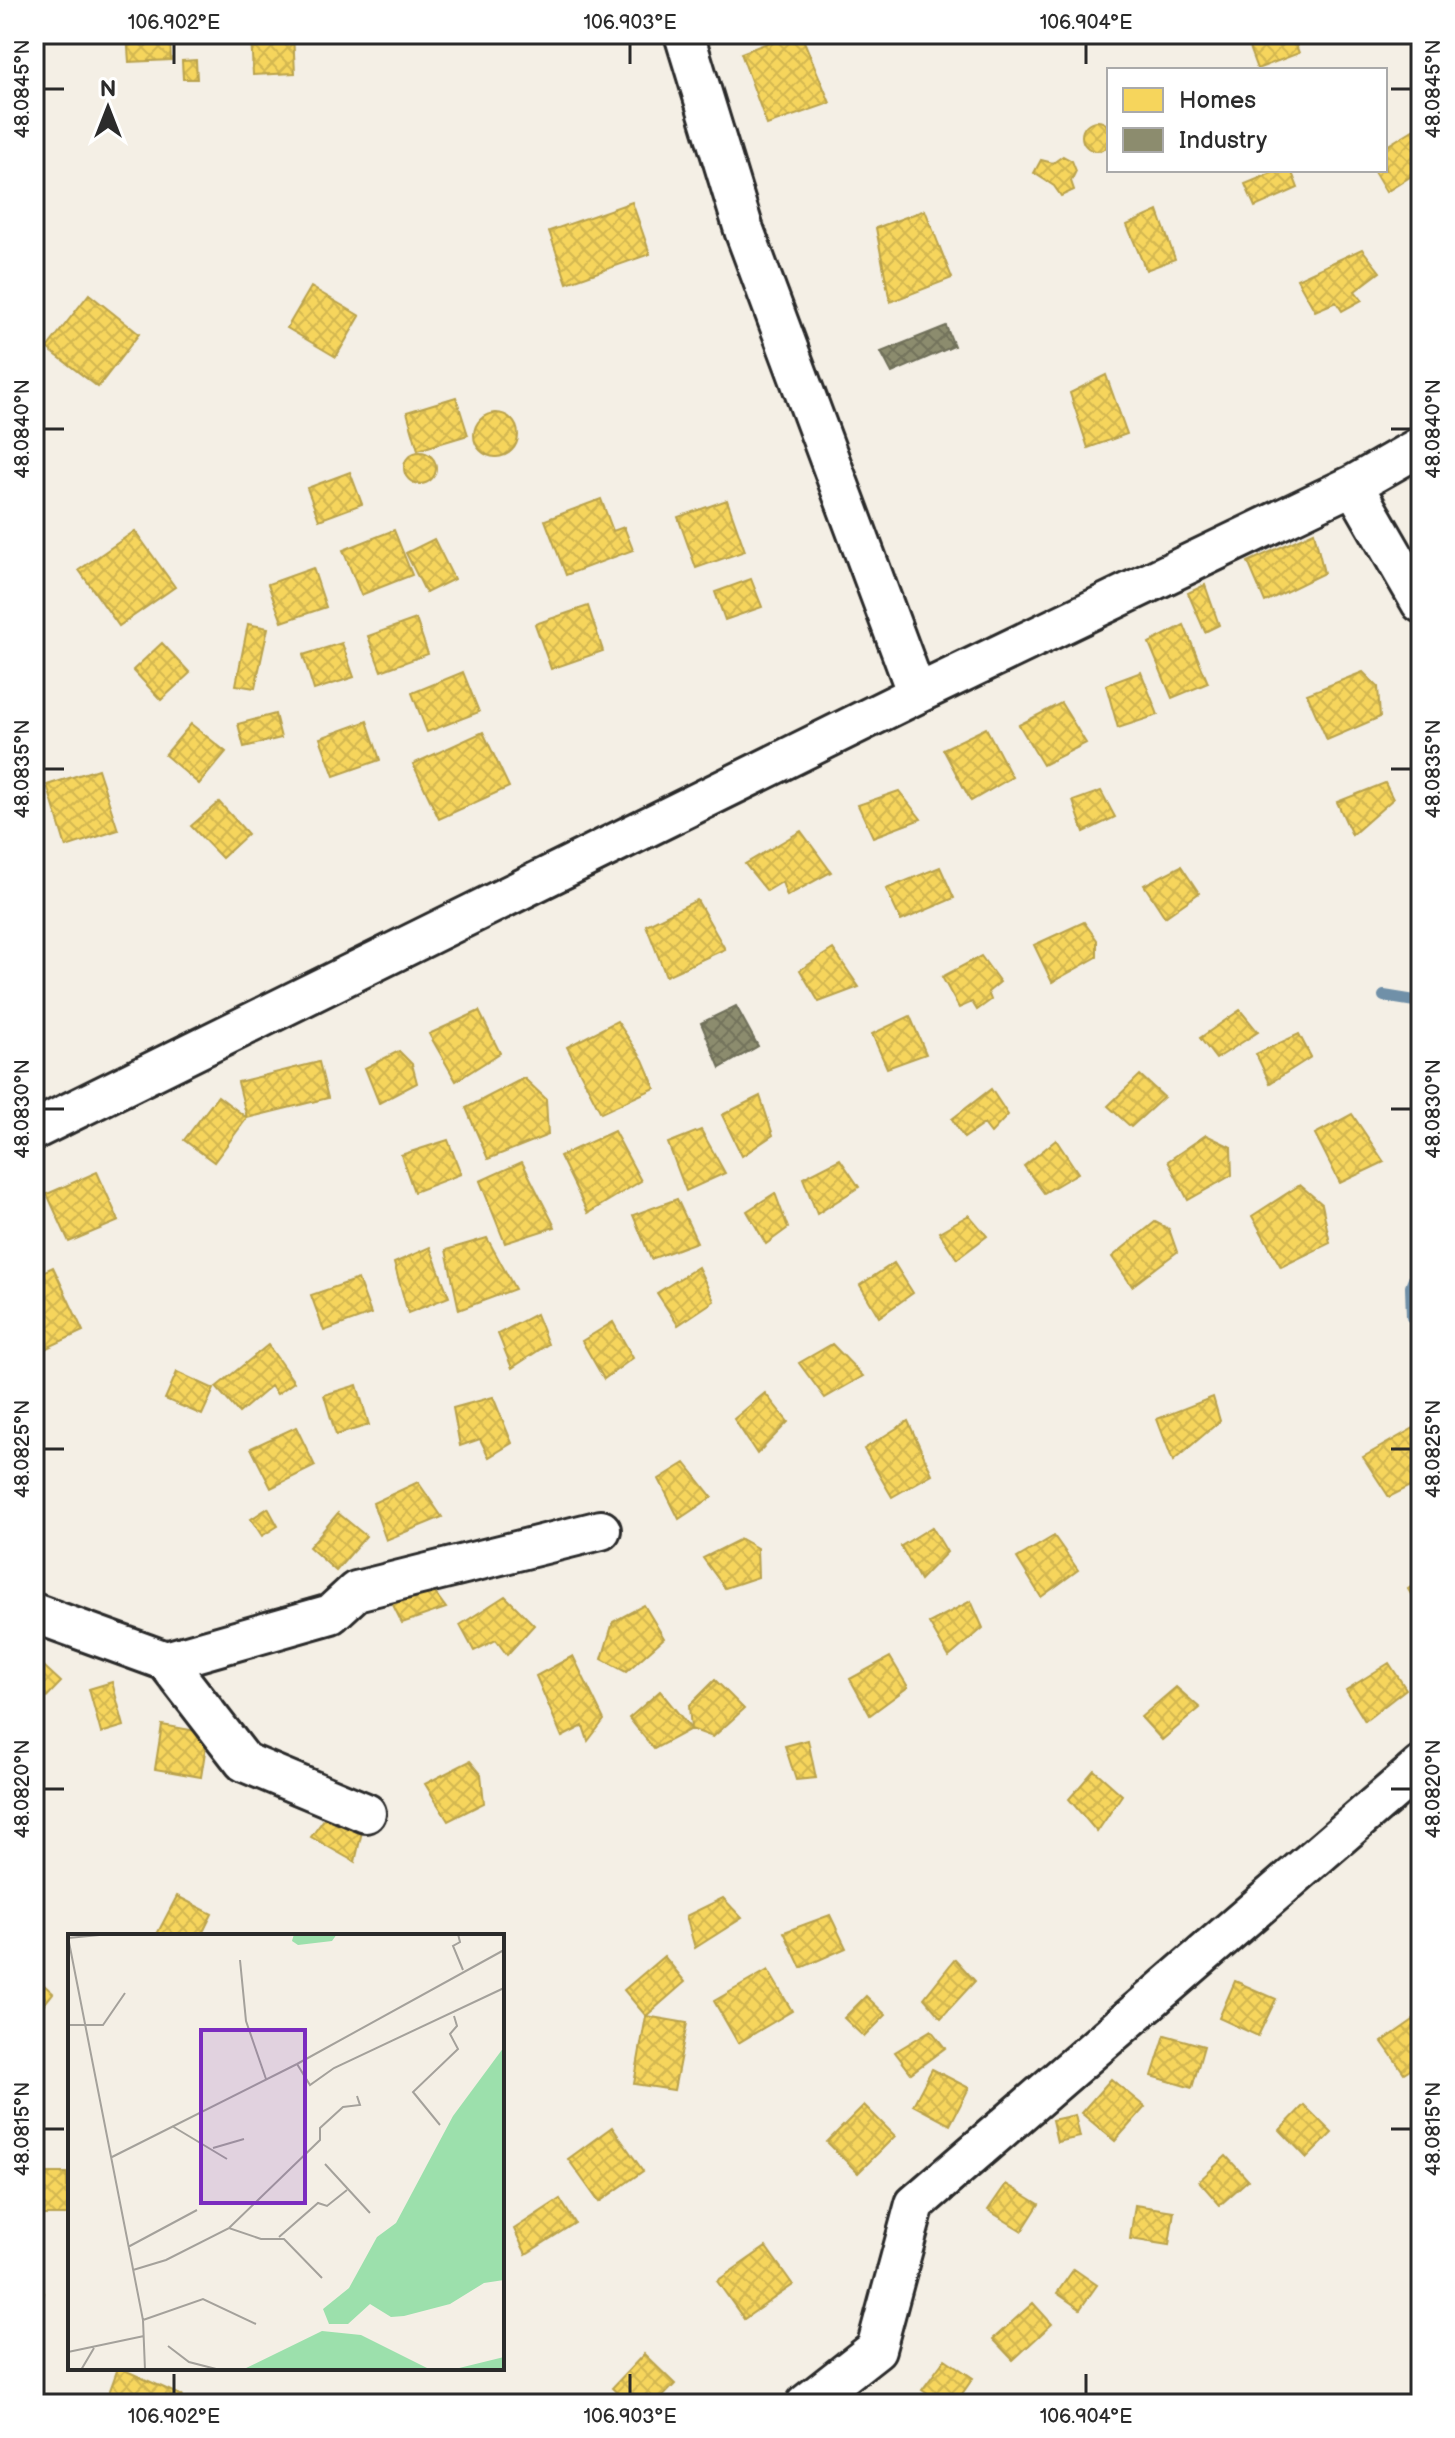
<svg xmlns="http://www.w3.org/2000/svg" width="1455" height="2438" viewBox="0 0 1455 2438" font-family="'Balsamiq Sans',sans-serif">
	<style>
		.homes { fill: url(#homes-cross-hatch); stroke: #b9a24d; stroke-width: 2 }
		.industry { fill: url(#industry-cross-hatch); stroke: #6f6f5a; stroke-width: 2 }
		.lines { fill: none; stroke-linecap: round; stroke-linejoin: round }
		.stream { stroke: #6f90a8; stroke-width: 12 }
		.minor-casing { stroke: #2b2b2b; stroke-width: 44 }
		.minor { stroke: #fff; stroke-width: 38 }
		.ticks { fill: none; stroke: #2b2b2b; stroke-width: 3 }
		.inset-road { fill: none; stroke: #a4a19b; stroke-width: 2 }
		.view { fill: #7b2cbf; fill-opacity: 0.15; stroke: #7b2cbf; stroke-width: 4 }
		.inset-edge { fill: none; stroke: #2b2b2b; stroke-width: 4 }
		.neatline { fill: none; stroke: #2b2b2b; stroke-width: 3 }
		.ticks-label { font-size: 20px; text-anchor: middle; fill: #2b2b2b }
	</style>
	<defs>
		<pattern id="homes-cross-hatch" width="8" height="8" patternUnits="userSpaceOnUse" patternTransform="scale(2)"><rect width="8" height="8" fill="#f6d55c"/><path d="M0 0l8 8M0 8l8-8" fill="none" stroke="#d3b750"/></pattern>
		<pattern id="industry-cross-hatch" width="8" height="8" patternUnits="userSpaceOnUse" patternTransform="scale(2)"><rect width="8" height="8" fill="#8c8c6e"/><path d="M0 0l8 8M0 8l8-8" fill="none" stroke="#73735b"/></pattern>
	</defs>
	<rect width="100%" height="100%" fill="#f4efe5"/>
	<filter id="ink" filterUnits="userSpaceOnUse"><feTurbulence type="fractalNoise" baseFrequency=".0125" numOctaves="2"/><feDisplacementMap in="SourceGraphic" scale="16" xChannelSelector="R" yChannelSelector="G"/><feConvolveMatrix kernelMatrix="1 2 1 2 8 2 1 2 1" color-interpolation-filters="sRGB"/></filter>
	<g filter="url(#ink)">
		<path class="homes" d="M127 34H170L171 60 129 62Z
			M251 34H293L295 73 253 75Z
			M791 34H801L830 103 767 125 741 53Z
			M1244 34H1292L1299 53 1257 69Z
			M196 60 197 79H183L182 61Z
			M1082 136a15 15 0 1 1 30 0a15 15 0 1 1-30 0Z
			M1421 125V170L1386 192 1373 170H1385V147Z
			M1063 156 1072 161 1076 171 1071 181 1074 190 1061 196 1054 186 1034 173 1041 160 1053 163Z
			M1279 170H1291L1298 188 1255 207 1245 184Z
			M632 202 650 254 567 283 549 231Z
			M925 210 952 278 890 302 876 228Z
			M1158 211 1175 259 1146 270 1127 225Z
			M1362 249 1380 272 1355 291 1362 300 1342 311 1336 302 1315 311 1297 279Z
			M311 287 360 316 336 357 287 328Z
			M89 294 139 334 98 387 47 348Z
			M1106 375 1127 434 1088 448 1070 393Z
			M456 397 468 435 418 450 407 412Z
			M474 435a22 22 0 1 1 44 0a22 22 0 1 1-44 0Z
			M404 468a16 16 0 1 1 32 0a16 16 0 1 1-32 0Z
			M350 472 362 504 319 520 307 488Z
			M601 499 613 531 624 527 633 550 566 575 545 520Z
			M727 500 745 551 696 568 678 517Z
			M394 530 412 575 361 595 343 550Z
			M135 531 175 587 119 626 79 570Z
			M1314 532 1324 573 1265 602 1248 562Z
			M434 539 454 579 426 593 406 553Z
			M313 568 326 607 282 622 268 584Z
			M751 579 762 607 725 620 715 592Z
			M1205 585 1219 625 1205 632 1188 593Z
			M588 606 603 651 551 669 535 624Z
			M416 619 428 654 381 671 368 636Z
			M248 624 268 628 255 688 236 685Z
			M1184 625 1208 683 1172 698 1149 643Z
			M162 643 190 673 161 700 133 670Z
			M342 643 354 677 314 690 303 655Z
			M463 672 479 712 427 732 412 693Z
			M1141 672 1158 715 1118 728 1106 685Z
			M1363 672 1378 687 1380 717 1327 740 1307 694Z
			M1061 703 1086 743 1043 765 1019 725Z
			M275 714 281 738 244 747 238 724Z
			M367 721 380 760 334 776 320 738Z
			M191 724 226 752 199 784 165 755Z
			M986 728 1012 777 971 801 943 749Z
			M483 732 509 787 439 819 413 764Z
			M98 769 118 830 66 847 47 785Z
			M1385 783 1393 799 1352 835 1337 802Z
			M899 791 921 819 873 837 858 805Z
			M1101 791 1115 817 1084 832 1073 801Z
			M219 802 248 834 222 858 191 826Z
			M801 831 831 872 787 896 782 882 767 891 745 864Z
			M1181 866 1199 893 1165 917 1144 885Z
			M940 867 954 898 901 921 886 889Z
			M697 900 725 949 666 976 646 925Z
			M1084 922 1097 940V957L1052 982 1034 945Z
			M833 949 859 987 819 1002 800 970Z
			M981 956 1000 982 988 992 991 1000 977 1010 972 1002 959 1008 942 977Z
			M1240 1010 1258 1032 1216 1059 1200 1038Z
			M479 1011 500 1053 456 1081 429 1034Z
			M910 1016 926 1054 887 1068 872 1034Z
			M617 1021 643 1060 655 1088 601 1113 567 1047Z
			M1299 1034 1311 1057 1270 1083 1256 1054Z
			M399 1051 412 1064 417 1083 379 1103 365 1068Z
			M319 1062 328 1098 247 1118 238 1082Z
			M1140 1075 1164 1097 1131 1127 1108 1106Z
			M524 1078 546 1099 548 1135 488 1159 466 1108Z
			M991 1089 1008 1115 991 1133 984 1124 964 1138 952 1119Z
			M218 1096 247 1118 214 1162 184 1140Z
			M760 1096 773 1135 742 1156 722 1115Z
			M1352 1114 1384 1162 1340 1183 1315 1134Z
			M701 1130 725 1173 686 1191 668 1143Z
			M614 1131 641 1181 588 1213 560 1156Z
			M1206 1135 1231 1147 1232 1175 1188 1200 1168 1161Z
			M448 1140 461 1174 414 1192 401 1155Z
			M1056 1140 1078 1173 1044 1193 1024 1166Z
			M840 1159 859 1187 817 1214 803 1178Z
			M522 1162 555 1227 505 1243 480 1181Z
			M97 1172 119 1221 69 1242 47 1194Z
			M1300 1185 1322 1204 1330 1243 1281 1267 1252 1216Z
			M775 1193 788 1228 766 1244 747 1211Z
			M677 1199 697 1242 651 1259 633 1215Z
			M969 1215 987 1236 957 1259 939 1232Z
			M1155 1222 1169 1229 1177 1252 1132 1286 1112 1257Z
			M487 1238 515 1289 459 1310 446 1250Z
			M430 1247 449 1297 408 1313 394 1263Z
			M894 1263 913 1293 879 1317 860 1285Z
			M53 1267 83 1331 34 1354V1276Z
			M698 1267 714 1301 678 1325 657 1293Z
			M358 1279 371 1314 324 1331 311 1295Z
			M536 1314 548 1344 512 1368 498 1334Z
			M613 1322 633 1358 604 1379 582 1341Z
			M832 1344 863 1376 825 1398 799 1363Z
			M268 1345 294 1382 277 1394 271 1386 239 1413 216 1387Z
			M177 1372 214 1389 202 1415 165 1399Z
			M357 1385 369 1425 336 1435 324 1395Z
			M765 1393 788 1422 757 1454 734 1419Z
			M493 1397 512 1443 489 1457 480 1439 460 1446 453 1408Z
			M1213 1397 1220 1421 1173 1461 1157 1419Z
			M908 1421 932 1474 892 1497 864 1449Z
			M1421 1424V1481L1389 1497 1363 1457Z
			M296 1427 315 1466 271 1488 251 1448Z
			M685 1463 712 1497 679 1519 659 1479Z
			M418 1482 442 1517 386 1540 373 1503Z
			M268 1508 278 1526 262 1536 251 1519Z
			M338 1513 366 1536 336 1571 309 1547Z
			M932 1527 947 1552 920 1580 901 1546Z
			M1054 1536 1078 1570 1041 1597 1017 1558Z
			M741 1539 757 1548 758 1577 725 1588 703 1558Z
			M424 1578 446 1608 402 1623 388 1595Z
			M1421 1580V1611L1408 1589Z
			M505 1596 534 1625 507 1655 496 1640 474 1651 460 1625Z
			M971 1601 983 1628 949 1657 929 1623Z
			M644 1605 664 1638 626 1672 602 1659 613 1622Z
			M573 1656 604 1720 588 1741 583 1726 562 1737 536 1676Z
			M34 1657 61 1682 36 1708 34 1706Z
			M890 1657 908 1687 870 1715 850 1679Z
			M1389 1663 1406 1689 1365 1721 1346 1690Z
			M715 1680 744 1709 713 1737 691 1729 689 1706Z
			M112 1682 124 1726 101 1733 89 1689Z
			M1176 1687 1200 1708 1162 1740 1141 1717Z
			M660 1691 691 1729 654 1749 629 1718Z
			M162 1725 208 1733 201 1777 155 1769Z
			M808 1740 816 1778 796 1780 785 1746Z
			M470 1761 481 1774 484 1803 448 1821 425 1784Z
			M1094 1770 1122 1795 1097 1832 1069 1799Z
			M330 1811 363 1827 355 1862 311 1837Z
			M177 1896 212 1914 201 1936H156Z
			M723 1898 742 1918 695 1948 686 1916Z
			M830 1915 846 1948 801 1968 784 1932Z
			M664 1956 685 1982 646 2016 624 1990Z
			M955 1959 975 1981 941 2018 924 1998Z
			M768 1970 792 2011 738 2043 714 2001Z
			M34 1976 53 1993 35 2016 34 2015Z
			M1235 1981 1276 1999 1258 2036 1219 2018Z
			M866 1996 886 2015 864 2037 844 2018Z
			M646 2016 687 2023 674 2090 634 2084Z
			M1416 2018 1421 2024V2062L1404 2073 1382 2042Z
			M931 2030 945 2048 911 2073 895 2052Z
			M1165 2035 1204 2046 1192 2088 1152 2076Z
			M932 2069 969 2088 950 2125 913 2105Z
			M1111 2079 1145 2107 1115 2141 1081 2113Z
			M864 2105 895 2136 858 2173 827 2142Z
			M1304 2105 1332 2133 1307 2158 1280 2130Z
			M1075 2115 1080 2137 1057 2142 1052 2120Z
			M612 2127 643 2171 599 2202 568 2159Z
			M1226 2156 1248 2180 1220 2205 1199 2181Z
			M40 2173H67V2215H40Z
			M1006 2184 1039 2204 1022 2231 988 2210Z
			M560 2199 575 2223 526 2254 514 2229Z
			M1135 2205 1174 2211 1169 2245 1130 2239Z
			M766 2247 793 2285 744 2319 717 2281Z
			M1074 2269 1097 2285 1080 2309 1057 2293Z
			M34 2290 44 2293 34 2330Z
			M1033 2303 1052 2324 1013 2360 993 2339Z
			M644 2354 675 2384 656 2404H629L612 2388Z
			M945 2359 973 2378 955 2404H942L922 2390Z
			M118 2368H120L182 2396 176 2404H105Z"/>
		<path class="industry" d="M946 326 954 346 892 373 881 352Z
			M736 1006 758 1046 720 1068 701 1023Z"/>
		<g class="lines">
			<path class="stream" d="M1384 996 1421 1002
				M1421 1031 1416 1046 1421 1073
				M1412 1317 1411 1287 1421 1261"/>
			<g class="minor-casing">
				<path id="minor" d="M684 34 744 230 917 694
					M1353 485 1421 603
					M34 1130 917 694 1353 485 1421 446
					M34 1613 166 1661 244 1762 366 1813
					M166 1661 331 1614 356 1591 601 1530
					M806 2404 876 2349 915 2204 1421 1766"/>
			</g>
			<use href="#minor" class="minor"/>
		</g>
	</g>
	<path class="ticks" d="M174 44V64M630 44V64M1086 44V64M44 89H64M1391 89H1411M44 429H64M1391 429H1411M44 769H64M1391 769H1411M44 1109H64M1391 1109H1411M44 1449H64M1391 1449H1411M44 1789H64M1391 1789H1411M44 2129H64M1391 2129H1411M174 2374V2394M630 2374V2394M1086 2374V2394"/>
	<g transform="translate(68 1934)">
		<rect width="436" height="436" fill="#f4efe5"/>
		<path d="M226 0H269L264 7 230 11 224 7ZM436 113V346L416 349 382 370 336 382 323 383 302 370 280 390H261L255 375 281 354 309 303 328 289 385 182ZM254 397 293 401 363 436H174ZM436 423V436H383Z" fill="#9ce0ac"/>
		<path class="inset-road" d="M390 0 392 8 385 12 395 36M0 3 75 386 77 436M0 4 42 0M172 26 178 87 198 145M0 91H35L57 59M229 130 242 151 266 134 436 54M372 191 345 158 390 115 382 100 389 92 386 82M104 192 159 225M145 214 176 205M44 223 229 130 436 16M257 230 302 279M161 294 252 206V194L275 173 292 171 289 162M211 303 250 269 259 272 279 256M60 313 129 276M65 336 98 326 161 294 193 305H216L254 344M75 386 135 365 188 390M100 412 121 428 152 436M0 418 76 402M13 436 26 414"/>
		<path class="view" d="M133 96H237V269H133Z"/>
		<rect width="436" height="436" class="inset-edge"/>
	</g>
	<rect width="1455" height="2438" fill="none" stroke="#fff" stroke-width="88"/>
	<rect x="1107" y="68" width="280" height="104" fill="#ffffff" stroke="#aaaaaa" stroke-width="2"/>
	<rect x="1123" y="88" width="40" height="24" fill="#f6d55c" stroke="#aaaaaa" stroke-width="2"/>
	<text x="1179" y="108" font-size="24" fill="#2b2b2b">Homes</text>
	<rect x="1123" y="128" width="40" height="24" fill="#8c8c6e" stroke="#aaaaaa" stroke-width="2"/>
	<text x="1179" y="148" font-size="24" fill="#2b2b2b">Industry</text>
	<g transform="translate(108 108)" stroke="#ffffff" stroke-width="6" paint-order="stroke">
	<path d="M0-6L14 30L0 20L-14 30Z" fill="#2b2b2b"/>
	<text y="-12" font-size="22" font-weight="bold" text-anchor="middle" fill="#2b2b2b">N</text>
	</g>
	<rect x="44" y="44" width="1367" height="2350" class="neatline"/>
	<g class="ticks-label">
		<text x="174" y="29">106.902°E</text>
		<text x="630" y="29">106.903°E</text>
		<text x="1086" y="29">106.904°E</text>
		<text transform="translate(22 89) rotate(-90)" y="7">48.0845°N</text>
		<text transform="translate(1433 89) rotate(-90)" y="7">48.0845°N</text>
		<text transform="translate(22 429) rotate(-90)" y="7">48.0840°N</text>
		<text transform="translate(1433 429) rotate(-90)" y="7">48.0840°N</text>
		<text transform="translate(22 769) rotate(-90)" y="7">48.0835°N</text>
		<text transform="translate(1433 769) rotate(-90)" y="7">48.0835°N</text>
		<text transform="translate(22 1109) rotate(-90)" y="7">48.0830°N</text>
		<text transform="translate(1433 1109) rotate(-90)" y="7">48.0830°N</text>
		<text transform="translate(22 1449) rotate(-90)" y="7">48.0825°N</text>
		<text transform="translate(1433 1449) rotate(-90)" y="7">48.0825°N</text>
		<text transform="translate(22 1789) rotate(-90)" y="7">48.0820°N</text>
		<text transform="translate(1433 1789) rotate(-90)" y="7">48.0820°N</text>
		<text transform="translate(22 2129) rotate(-90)" y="7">48.0815°N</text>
		<text transform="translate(1433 2129) rotate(-90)" y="7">48.0815°N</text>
		<text x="174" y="2423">106.902°E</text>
		<text x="630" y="2423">106.903°E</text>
		<text x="1086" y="2423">106.904°E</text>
	</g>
</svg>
